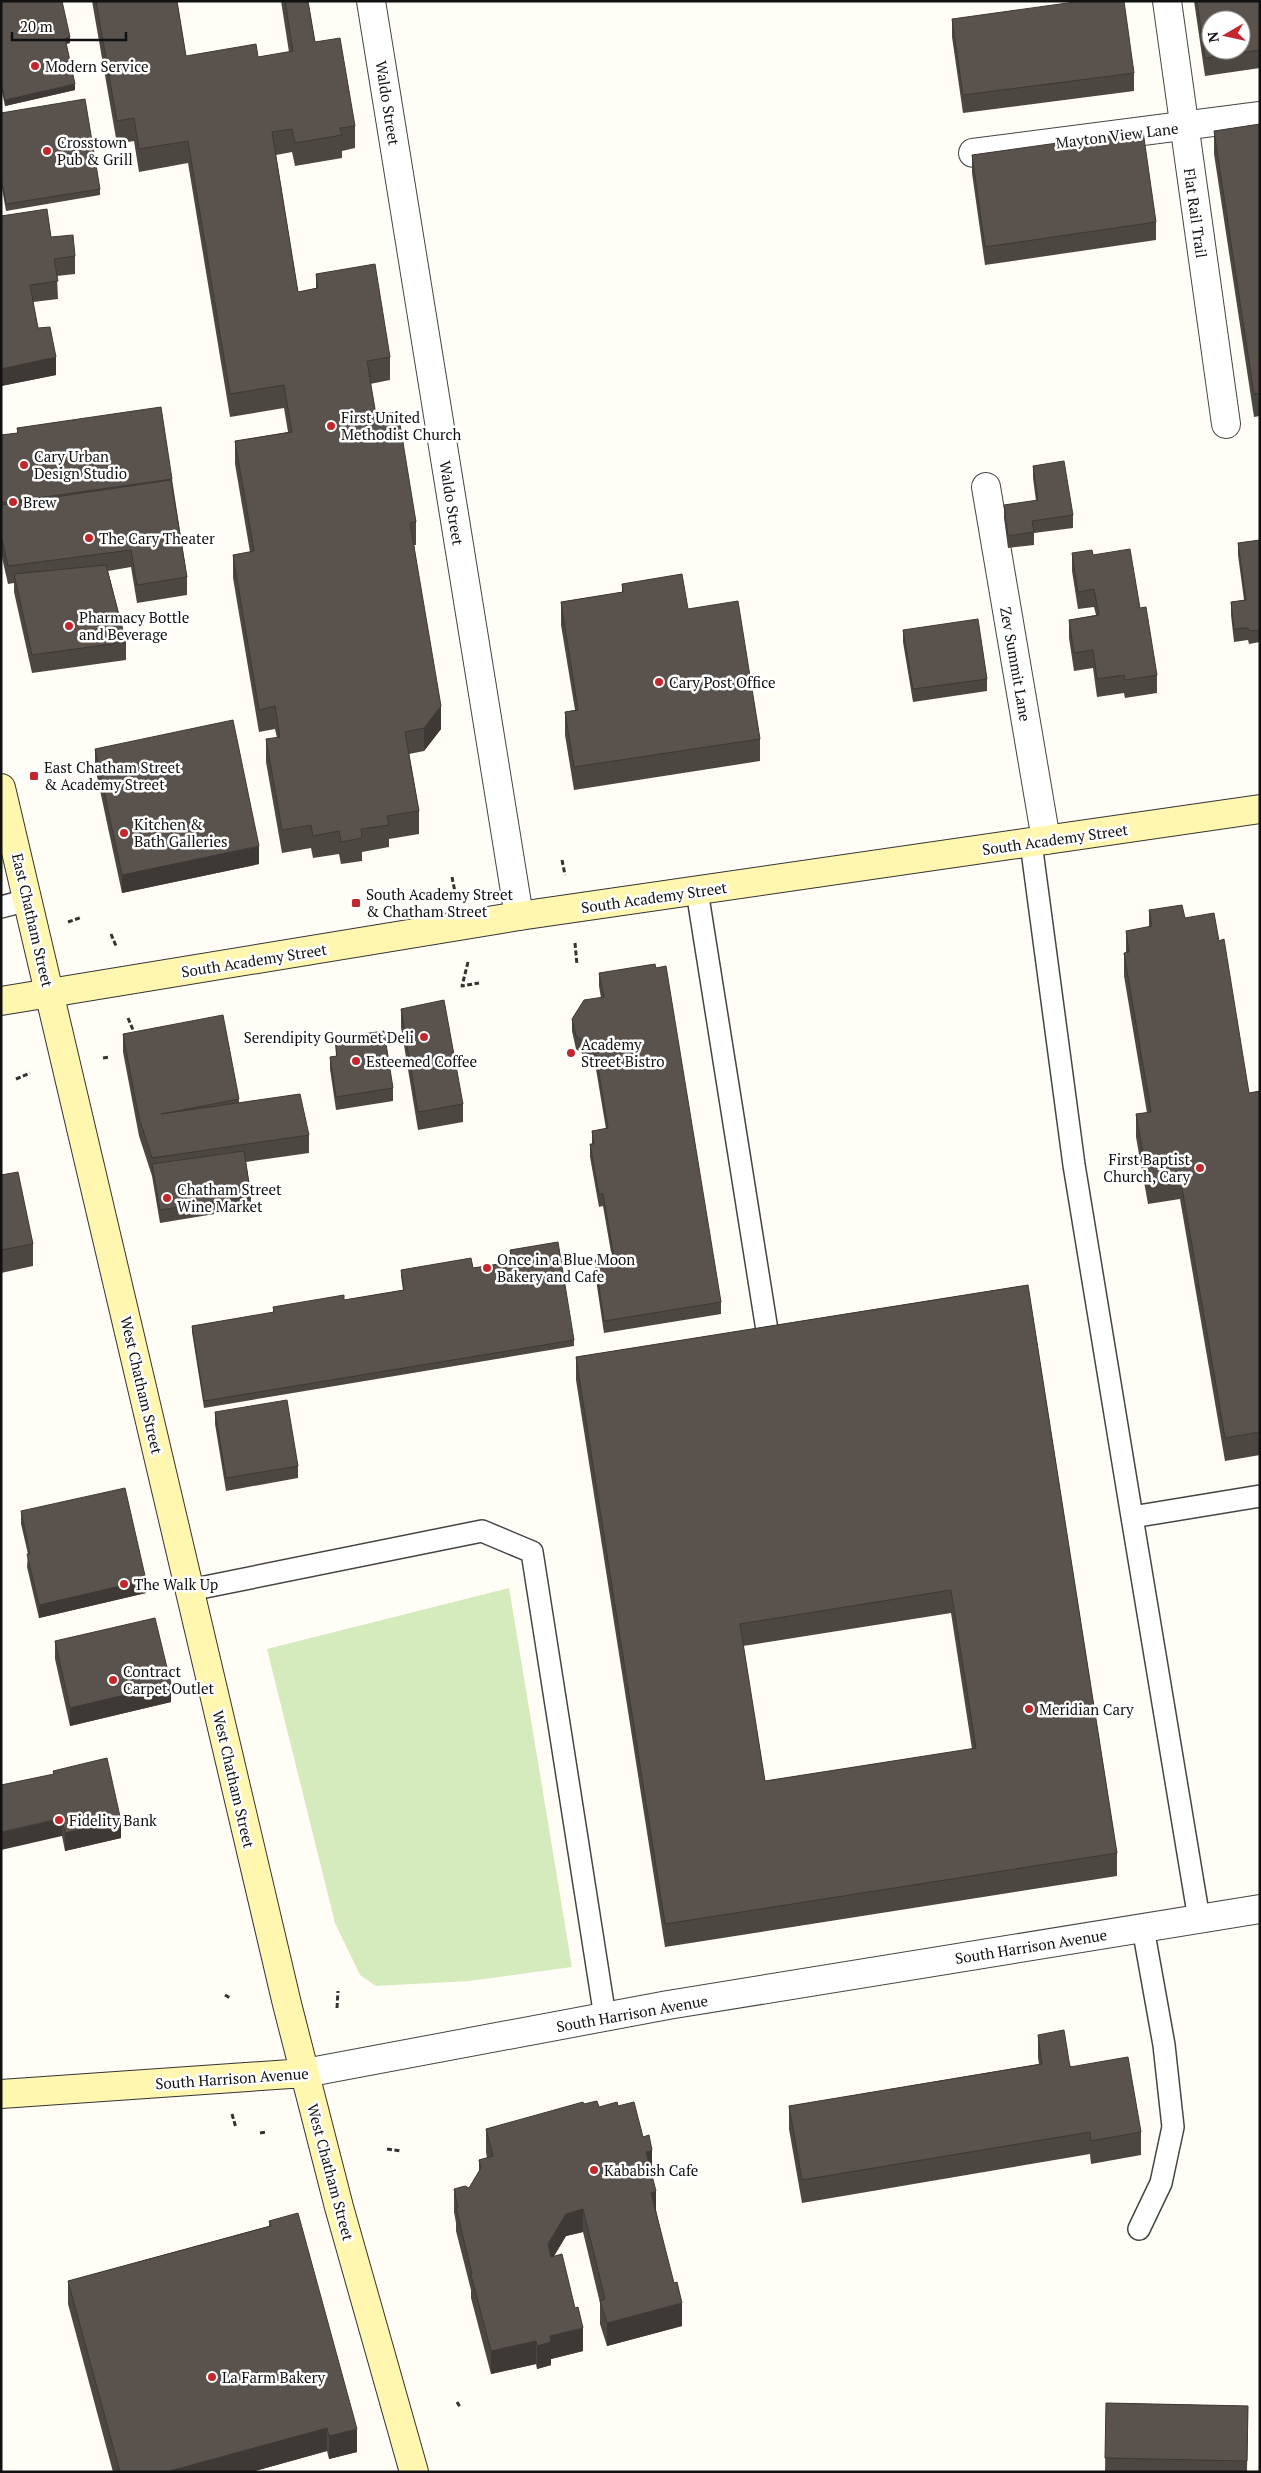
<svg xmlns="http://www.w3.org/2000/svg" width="1261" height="2473" viewBox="0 0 1261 2473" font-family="'PT Serif',serif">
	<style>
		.green { fill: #d5ebbd }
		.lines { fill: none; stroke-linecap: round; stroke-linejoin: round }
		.service-casing { stroke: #444; stroke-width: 24 }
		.minor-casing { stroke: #444; stroke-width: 30 }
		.tertiary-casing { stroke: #444; stroke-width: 30 }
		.secondary-casing { stroke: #333; stroke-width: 30 }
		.path { stroke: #333; stroke-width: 3; stroke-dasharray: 5 2.5; stroke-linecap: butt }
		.service { stroke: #fff; stroke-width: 21 }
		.minor { stroke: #fff; stroke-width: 28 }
		.tertiary { stroke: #fff; stroke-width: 28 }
		.secondary { stroke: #fff6b0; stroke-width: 28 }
		.wall { fill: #4d4742; fill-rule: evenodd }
		.shaded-wall { fill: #3f3936 }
		.building { fill: #5a524d; stroke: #3f3936; fill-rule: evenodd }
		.poi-dot { fill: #c4262e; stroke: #fff; stroke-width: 2 }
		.labels { text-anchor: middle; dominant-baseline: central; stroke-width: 5; stroke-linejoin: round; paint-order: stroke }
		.poi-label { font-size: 15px; fill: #111; stroke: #fff; text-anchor: start }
		.street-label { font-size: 15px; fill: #111; stroke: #fff }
	</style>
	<rect width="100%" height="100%" fill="#fffdf5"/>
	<path class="green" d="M509 1588 572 1967 469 1981 376 1986 360 1975 335 1923 267 1649Z"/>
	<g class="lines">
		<g class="service-casing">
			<path id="service" d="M1031 843 1074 1165 1132 1517 1260 1496
				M697 891 770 1349
				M1 907 28 900
				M1132 1517 1199 1919
				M190 1590 482 1531 532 1552 605 2017
				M1139 2229 1161 2183 1173 2127 1164 2045 1143 1928"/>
		</g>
		<g class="minor-casing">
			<path id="minor" d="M371 1 519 916
				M1167 1 1226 424
				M973 153 1260 116
				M986 487 1046 840"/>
		</g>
		<g class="tertiary-casing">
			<path id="tertiary" d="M305 2073 668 2005 1260 1909"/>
		</g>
		<g class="secondary-casing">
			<path id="secondary" d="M1 788 287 2004 339 2207 414 2472
				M1 1001 519 916 1260 809
				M1 2094 305 2073"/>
		</g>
		<path class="path" d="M562 860 565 875
			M452 877 455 892
			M68 922 82 917
			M111 934 116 946
			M575 943 577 965
			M468 962 462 986 479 983
			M128 1018 133 1030
			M103 1058 109 1057
			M16 1079 30 1073
			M225 1995 230 1998
			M337 2008 338 1991
			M232 2114 236 2128
			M260 2133 266 2132
			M387 2149 401 2151
			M457 2402 460 2407"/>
		<use href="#service" class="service"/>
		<use href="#minor" class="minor"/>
		<use href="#tertiary" class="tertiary"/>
		<use href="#secondary" class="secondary"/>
	</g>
	<path class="wall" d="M1 1 70 43 66 44 75 90 5 106 1 88Z
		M92 1H177L186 56 258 57 289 52 281 1H308L315 42 355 126V148L342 151V158L295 166 292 152 276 155 298 292 316 288V274L390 357V380L370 384 376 415 416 522V545H414L441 729 424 751 409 754 419 811V834L389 839V847L362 852V861L341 864 339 854 313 858 311 848 282 853 266 762V739L277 738 275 729 259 732 233 578V555L250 552 235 464V441L288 432 284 408 230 417 188 163 139 172 134 141 117 144Z
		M1194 1H1260V68L1205 76Z
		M952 19 1134 73V91L963 113 952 37Z
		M1 113 100 189V195L6 211 1 183Z
		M1260 124V416L1254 417 1214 154V131Z
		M972 155 1156 222V240L985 265 972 173Z
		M1 216 51 237 75 256V274L57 276 58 299 33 302 38 328 56 375 1 386Z
		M17 428 172 479 187 577V595L137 603 131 567 108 571 126 642V660L32 673 14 592V583L8 584 1 553V435L17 433Z
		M1033 466 1073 515V528L1034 533V545L1008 548 1004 518V505L1036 501 1033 478Z
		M1260 540V642L1249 644 1248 640 1234 642 1231 615V602L1244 600 1238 555V543Z
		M1072 553 1093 555 1140 608 1157 675V693L1125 698 1124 693 1097 697 1093 668 1074 671 1069 638V620L1096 615 1094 607 1078 609 1072 571Z
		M622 584 688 609 760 739V761L574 790 565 735V712L575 710 561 625V602L622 592Z
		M903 630 987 679V691L913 702 903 642Z
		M95 749 259 864 122 893 95 767Z
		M1149 910 1185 918 1219 941 1249 1093 1260 1091V1455L1225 1461 1180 1199 1148 1204 1136 1137V1114L1147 1113 1124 976V953H1126V931L1149 927Z
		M599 973 721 1302V1314L604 1333 595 1273V1260L612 1258 603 1206 599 1207 590 1157V1144H592V1131L606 1129 595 1063 576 1049 572 1031V1019L601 998 599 986Z
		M401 1009 463 1104V1122L418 1130 401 1027Z
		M123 1034 239 1099V1103L309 1135V1153L246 1162 251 1196V1208L160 1223 152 1176 139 1136 123 1052Z
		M335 1038 393 1088V1101L336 1110 330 1069V1057L336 1056Z
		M1 1175 33 1244V1266L1 1273Z
		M510 1250 574 1340V1346L204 1408 192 1332V1326L273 1313V1307L344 1300 403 1290 401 1276V1270L473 1268 511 1262Z
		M1028 1285 1117 1853V1876L665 1947 576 1380V1357ZM951 1613 972 1749 765 1781 743 1646Z
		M215 1412 298 1466V1478L226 1491 215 1424Z
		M21 1511 146 1593 39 1618 27 1567 28 1554 21 1524Z
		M55 1641 171 1702 70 1726 55 1659Z
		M53 1771 121 1838 65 1851 62 1836Z
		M1038 2035 1141 2132V2155L1091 2164 1090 2154 802 2203 789 2129V2106L1039 2064 1038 2058Z
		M584 2104 599 2107 618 2106 652 2173H651L656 2210 682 2326 607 2346 600 2324V2303L583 2232 566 2236 554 2256 583 2351 551 2359V2365L537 2369 536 2364 491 2374 471 2298V2290L456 2231V2223L454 2212V2189L469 2188 479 2171V2160L487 2158 486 2152V2129Z
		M269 2221 357 2452 329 2459 327 2451 251 2472H113L68 2304V2281L269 2226Z
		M1106 2403 1248 2406 1247 2472H1105Z"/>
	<path class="shaded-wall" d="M70 37V43L65 44V38Z
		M75 84V90L5 106V100Z
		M56 357V375L1 386V369Z
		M441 706V729L424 751V728Z
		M259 846V864L122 893V875Z
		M146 1580V1593L39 1618V1605Z
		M171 1684V1702L70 1726V1708Z
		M62 1818V1836L1 1850V1832Z
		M121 1821V1838L65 1851V1833Z
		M652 2150V2173L646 2175V2152Z
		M656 2191V2214L651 2193Z
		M583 2209V2232L566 2236 548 2266V2244L566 2214Z
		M682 2303V2326L607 2346V2323Z
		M583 2328V2351L551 2359V2365L537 2369V2346L550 2336Z
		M536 2341V2364L491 2374V2351Z
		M327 2428V2451L251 2472H166Z
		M357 2429V2452L329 2459V2436Z"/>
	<path class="building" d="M1 1H62L70 37 65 38 75 84 5 100 1 82Z
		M96 1H177L186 56 256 44 258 57 293 51 285 1H308L315 42 340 38 355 126 340 128 342 135 295 143 292 129 272 132 298 292 318 288 316 274 375 264 390 357 367 361 376 415 398 412 416 522 410 523 441 706 424 728 405 732 419 811 387 816 389 825 361 829 362 838 341 842 339 831 313 836 311 825 282 830 266 739 280 737 275 706 259 710 233 555 254 551 235 441 292 432 284 385 230 394 188 141 139 149 134 118 117 121Z
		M1082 1H1124L1134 73 963 95 952 19Z
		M1197 1H1260V50L1205 58ZM1211 20H1241V50H1211Z
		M85 99 100 189 6 204 1 177V113Z
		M1260 124V393L1254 394 1214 131Z
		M1143 131 1156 222 985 247 972 155Z
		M47 209 51 237 73 235 75 256 54 259 58 281 30 285 38 328 50 327 56 357 1 369V216Z
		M161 407 172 479 1 503V435L18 433 17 428Z
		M1064 461 1073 515 1032 521 1034 532 1008 536 1004 505 1038 500 1033 466Z
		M171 480 187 577 137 585 131 550 8 566 1 535V505Z
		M1260 540V630L1249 631 1248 628 1234 629 1231 602 1246 600 1238 543Z
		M1130 549 1140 608 1146 607 1157 675 1125 680 1124 675 1097 679 1093 650 1074 653 1069 620 1099 615 1094 589 1078 592 1072 553 1092 550 1093 555Z
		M106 565 126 642 32 655 14 574Z
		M682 574 688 609 738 601 760 739 574 767 565 712 578 710 561 602 623 592 622 584Z
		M978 619 987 679 913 689 903 630Z
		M233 720 259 846 122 875 95 749Z
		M1182 905 1185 918 1214 913 1219 941 1224 939 1249 1093 1260 1091V1432L1225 1438 1180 1176 1148 1182 1136 1114 1151 1112 1124 953 1129 952 1126 931 1152 926 1149 910Z
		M655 964 656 968 666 966 721 1302 604 1321 595 1260 614 1257 603 1194H599L590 1144H594L592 1131 608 1128 595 1050 576 1036 572 1019 584 1000 604 997 599 973Z
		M444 1000 463 1104 418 1112 401 1009Z
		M223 1015 239 1099 161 1114 300 1094 309 1135 152 1158 139 1118 123 1034Z
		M384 1031 393 1088 336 1097 330 1057 337 1056 335 1038Z
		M244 1151 251 1196 160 1210 152 1164Z
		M18 1172 33 1244 1 1250V1175Z
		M558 1242 574 1340 204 1401 192 1326 274 1312 273 1307 344 1295V1300L404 1290 401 1270 471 1258 473 1268 512 1262 510 1250Z
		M1028 1285 1117 1853 665 1924 576 1357ZM951 1590 976 1748 765 1781 740 1624Z
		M287 1400 298 1466 226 1478 215 1412Z
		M125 1488 146 1580 39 1605 27 1554H30L21 1511Z
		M155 1618 171 1684 70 1708 55 1641Z
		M107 1758 121 1821 65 1833 62 1818 1 1832V1785L54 1774 53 1771Z
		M1064 2030 1070 2067 1128 2057 1141 2132 1091 2141 1090 2132 802 2180 789 2106 1042 2064 1038 2035Z
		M597 2101 599 2107 617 2102 618 2106 634 2102 643 2137 649 2135 652 2150 646 2152 656 2191 651 2193 674 2283 677 2282 682 2303 607 2323 600 2301 605 2299 583 2209 566 2214 548 2244 551 2257 562 2254 575 2308 578 2307 583 2328 550 2336 551 2342 537 2346 536 2341 491 2351 471 2275 472 2274 456 2208H458L454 2189 465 2186 469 2188 481 2168 479 2160 493 2156 486 2129 583 2102 584 2104Z
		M298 2213 357 2429 329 2436 327 2428 166 2472H120L68 2281 271 2226 269 2221Z
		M1106 2403 1248 2406 1247 2461 1105 2458Z"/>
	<g class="poi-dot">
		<circle cx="35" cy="66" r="5"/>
		<circle cx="47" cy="151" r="5"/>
		<circle cx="331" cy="426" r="5"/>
		<circle cx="24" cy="465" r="5"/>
		<circle cx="13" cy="502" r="5"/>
		<circle cx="89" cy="538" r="5"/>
		<circle cx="69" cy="626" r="5"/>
		<circle cx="659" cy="682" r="5"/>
		<rect x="29" y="771" width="10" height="10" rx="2.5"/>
		<circle cx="124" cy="833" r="5"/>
		<rect x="351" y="898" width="10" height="10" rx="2.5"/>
		<circle cx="424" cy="1037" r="5"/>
		<circle cx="571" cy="1053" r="5"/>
		<circle cx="356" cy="1061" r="5"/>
		<circle cx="1200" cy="1168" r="5"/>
		<circle cx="167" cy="1198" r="5"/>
		<circle cx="487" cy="1268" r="5"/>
		<circle cx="124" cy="1584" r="5"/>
		<circle cx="113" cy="1680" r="5"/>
		<circle cx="1029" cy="1709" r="5"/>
		<circle cx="59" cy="1820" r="5"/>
		<circle cx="594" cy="2170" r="5"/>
		<circle cx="212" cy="2377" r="5"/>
	</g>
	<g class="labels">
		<g class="poi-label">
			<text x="45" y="66">Modern Service</text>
			<text x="57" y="142">Crosstown<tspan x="57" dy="17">Pub &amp; Grill</tspan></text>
			<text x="341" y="417">First United<tspan x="341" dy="17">Methodist Church</tspan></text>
			<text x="34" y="456">Cary Urban<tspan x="34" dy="17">Design Studio</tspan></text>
			<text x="23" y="502">Brew</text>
			<text x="99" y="538">The Cary Theater</text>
			<text x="79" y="617">Pharmacy Bottle<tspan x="79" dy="17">and Beverage</tspan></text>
			<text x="669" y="682">Cary Post Office</text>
			<text x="44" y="767">East Chatham Street<tspan x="44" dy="17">&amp; Academy Street</tspan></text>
			<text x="134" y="824">Kitchen &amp;<tspan x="134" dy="17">Bath Galleries</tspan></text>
			<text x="366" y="894">South Academy Street<tspan x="366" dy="17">&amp; Chatham Street</tspan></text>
			<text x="414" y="1037" text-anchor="end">Serendipity Gourmet Deli</text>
			<text x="581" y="1044">Academy<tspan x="581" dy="17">Street Bistro</tspan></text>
			<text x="366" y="1061">Esteemed Coffee</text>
			<text x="1190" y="1159" text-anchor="end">First Baptist<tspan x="1190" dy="17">Church, Cary</tspan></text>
			<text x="177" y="1189">Chatham Street<tspan x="177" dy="17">Wine Market</tspan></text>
			<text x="497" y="1259">Once in a Blue Moon<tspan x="497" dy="17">Bakery and Cafe</tspan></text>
			<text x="134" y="1584">The Walk Up</text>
			<text x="123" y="1671">Contract<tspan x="123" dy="17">Carpet Outlet</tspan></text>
			<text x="1039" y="1709">Meridian Cary</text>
			<text x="69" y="1820">Fidelity Bank</text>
			<text x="604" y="2170">Kababish Cafe</text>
			<text x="222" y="2377">La Farm Bakery</text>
		</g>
		<g class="street-label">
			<text transform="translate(388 103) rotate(81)">Waldo Street</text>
			<text transform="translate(1117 135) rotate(-7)">Mayton View Lane</text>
			<text transform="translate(1196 213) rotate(82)">Flat Rail Trail</text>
			<text transform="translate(452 503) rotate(81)">Waldo Street</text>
			<text transform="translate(1016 664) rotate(80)">Zev Summit Lane</text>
			<text transform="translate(1055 839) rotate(-8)">South Academy Street</text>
			<text transform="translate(654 897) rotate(-8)">South Academy Street</text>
			<text transform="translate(33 920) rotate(77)">East Chatham Street</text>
			<text transform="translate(254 960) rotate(-9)">South Academy Street</text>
			<text transform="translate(142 1385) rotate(77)">West Chatham Street</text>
			<text transform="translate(234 1779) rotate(77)">West Chatham Street</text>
			<text transform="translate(1031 1946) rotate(-9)">South Harrison Avenue</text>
			<text transform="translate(632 2013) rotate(-10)">South Harrison Avenue</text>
			<text transform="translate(232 2078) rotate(-4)">South Harrison Avenue</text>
			<text transform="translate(331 2172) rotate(75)">West Chatham Street</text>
		</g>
	</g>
	<rect width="1261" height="2473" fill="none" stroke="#111111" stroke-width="5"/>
	<g transform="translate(1226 35) rotate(261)"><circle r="24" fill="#ffffff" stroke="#a0a0a0"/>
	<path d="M0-4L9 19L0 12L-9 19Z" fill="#c4262e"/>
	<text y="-8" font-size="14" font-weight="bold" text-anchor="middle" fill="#111111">N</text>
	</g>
	<path d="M12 32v8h114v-8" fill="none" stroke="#111111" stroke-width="2.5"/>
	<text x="20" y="32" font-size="15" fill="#111111" stroke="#ffffff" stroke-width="4" paint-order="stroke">20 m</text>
</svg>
